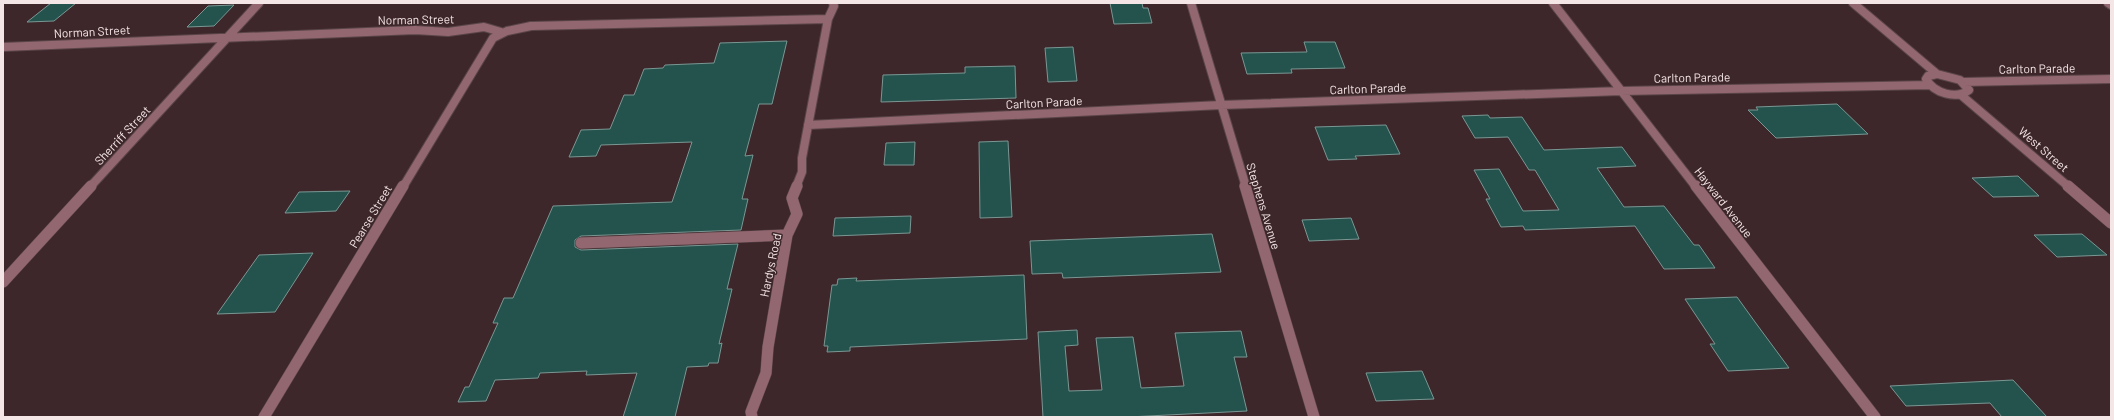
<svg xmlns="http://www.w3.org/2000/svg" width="2114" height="420" viewBox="0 0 2114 420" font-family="Barlow,sans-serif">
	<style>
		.building { fill: #24524d; stroke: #7a9793 }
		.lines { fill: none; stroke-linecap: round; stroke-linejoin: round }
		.minor-far1-casing { stroke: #5a4549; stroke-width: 10 }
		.minor-casing { stroke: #5a4549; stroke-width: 12 }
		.minor-far1 { stroke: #93676f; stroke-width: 8 }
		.minor { stroke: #93676f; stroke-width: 11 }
		.labels { text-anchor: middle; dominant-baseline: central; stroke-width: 3; stroke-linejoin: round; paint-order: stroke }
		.street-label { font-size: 12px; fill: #f4e5e7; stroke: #3d272b }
	</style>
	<rect width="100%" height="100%" fill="#3d272b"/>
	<path class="building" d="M51 3H76L54 21 27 22Z
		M1110 3H1142L1143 8H1148L1152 23 1114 24Z
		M234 5 214 26 187 27 208 6Z
		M787 41 772 104H759L745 156 753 155 742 199H748L741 230 581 236 575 240V247L581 250 738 244 727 289H732L719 344 722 343 718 363H709L708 366 687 367 675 417H623L637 373 586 375 587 371 540 373 538 378 495 380 486 401 458 402 465 387H469L498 323H493L504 298H513L553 206 672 202 692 142 601 145 596 156 569 157 581 130 610 129 624 95H634L644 69 663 68 665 65 714 63 720 43Z
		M1304 42H1335L1345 68 1291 69 1292 73 1247 74 1241 53 1307 52Z
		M1073 47 1077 81 1048 82 1045 48Z
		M1015 66 1016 98 881 102 883 75 965 73V67Z
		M1837 104 1868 134 1776 138 1748 110H1758L1756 107Z
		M1488 115 1490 118 1522 117 1544 150 1622 147 1636 166 1597 168 1624 207 1664 206 1694 245H1699L1715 268 1664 269 1635 226 1525 230 1523 226 1501 227 1486 199H1490L1474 170 1499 169 1523 211 1559 210 1535 170H1529L1508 137 1475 138 1462 116Z
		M1386 125 1400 154 1355 156 1357 159 1328 160 1315 127Z
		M1008 141 1012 217 980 218 979 142Z
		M915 142 914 165H884L886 143Z
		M2018 176 2039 196 1993 197 1972 178Z
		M350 191 336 211 285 213 299 192Z
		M911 216 910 233 833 236 835 218Z
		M1351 218 1359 239 1309 241 1302 220Z
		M1212 234 1221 272 1063 278 1062 273 1032 274 1030 241Z
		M2082 234 2107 255 2057 257 2034 235Z
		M313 253 275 312 217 314 259 255Z
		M1024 275 1027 339 850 347V351L827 352 828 346H824L832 285H837L838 279 857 278 856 281Z
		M1737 297 1755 322 1789 368 1728 371 1710 344H1715L1685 299Z
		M1077 330 1078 345 1065 346 1069 391 1102 390 1096 338 1133 337 1141 388 1184 386 1175 333 1241 331 1247 357H1234L1247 411 1128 417H1043L1038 332Z
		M1422 371 1434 399 1376 401 1366 373Z
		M2013 380 2047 417H2002L1990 403 1906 406 1890 386Z"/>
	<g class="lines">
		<g class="minor-far1-casing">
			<path id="minor-far1" d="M1191 3 1246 187
				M1553 3 1696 187
				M1853 3 1937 74
				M2108 3 2111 5
				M3 47 415 30 448 32 484 27 501 32
				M1937 74 1960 80 1969 90C1956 100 1934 93 1926 79L1928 76Z
				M1963 82 2111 79
				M1961 95 2069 187
				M808 125 1221 105 1621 91 1929 85
				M90 187 259 3
				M403 187 493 38 507 31 531 26 828 19
				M796 187 802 172V158L828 19 834 6 833 3"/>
		</g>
		<g class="minor-casing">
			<path id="minor" d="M1245 186 1314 417
				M1696 186 1875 417
				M2068 186 2111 223
				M581 243 787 235
				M3 282 91 186
				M264 417 403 186
				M752 417 751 412 766 373 768 347 787 235 797 214 792 198 797 186"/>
		</g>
		<use href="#minor-far1" class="minor-far1"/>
		<use href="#minor" class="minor"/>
	</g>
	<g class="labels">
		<g class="street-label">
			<text transform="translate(416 19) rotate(-1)">Norman Street</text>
			<text transform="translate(92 31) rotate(-3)">Norman Street</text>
			<text transform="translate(2037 68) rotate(-1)">Carlton Parade</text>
			<text transform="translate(1692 77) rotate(-1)">Carlton Parade</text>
			<text transform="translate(1368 88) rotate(-2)">Carlton Parade</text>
			<text transform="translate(1044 102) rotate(-3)">Carlton Parade</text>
			<text transform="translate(122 135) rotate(-47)">Sherriff Street</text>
			<text transform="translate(2044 149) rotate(41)">West Street</text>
			<text transform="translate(1724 202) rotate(52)">Hayward Avenue</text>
			<text transform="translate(1264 206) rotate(73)">Stephens Avenue</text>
			<text transform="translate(370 216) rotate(-59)">Pearse Street</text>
			<text transform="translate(770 265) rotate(-78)">Hardys Road</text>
		</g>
	</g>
	<rect width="2114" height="420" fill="none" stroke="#f4e5e7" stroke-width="8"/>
</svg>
